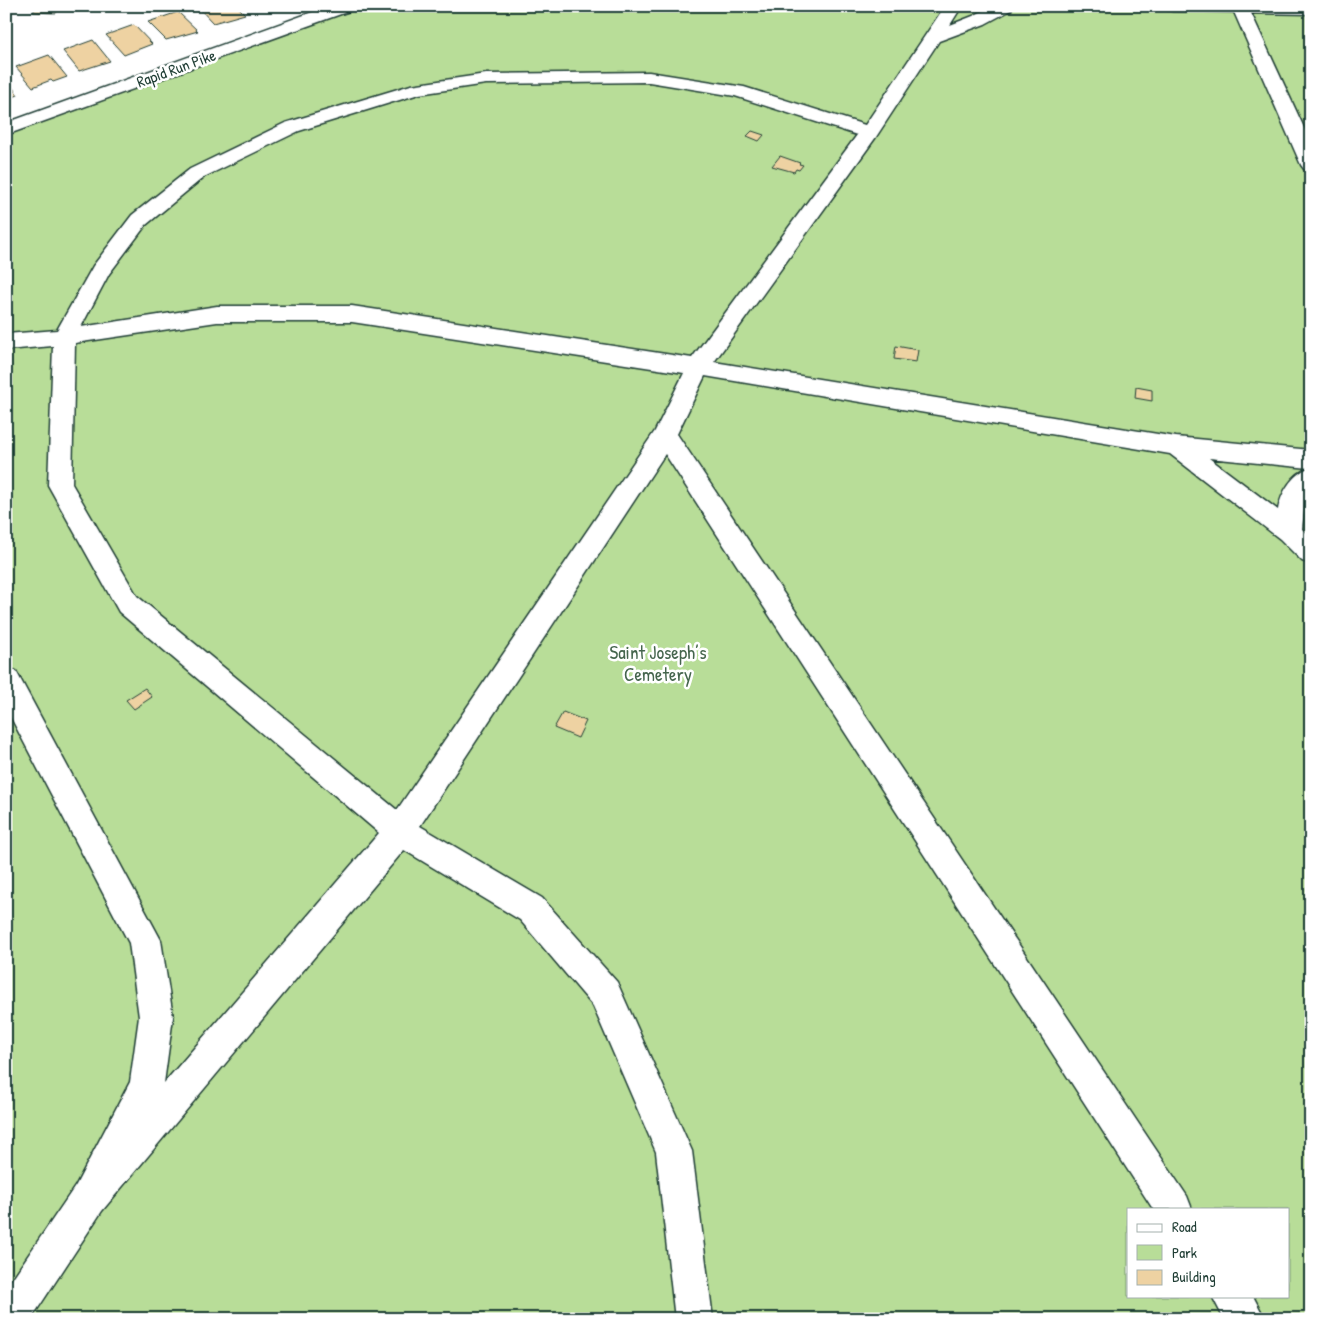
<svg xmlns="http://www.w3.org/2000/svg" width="1317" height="1325" viewBox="0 0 1317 1325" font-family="'Patrick Hand',sans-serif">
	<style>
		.green { fill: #b8dd98; stroke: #6c8d66; fill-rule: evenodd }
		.building { fill: #eed2a2; stroke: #1f3d34 }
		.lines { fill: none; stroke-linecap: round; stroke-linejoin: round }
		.minor-casing { stroke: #1f3d34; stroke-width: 3 }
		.minor { fill: #fff; fill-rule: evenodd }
		.labels { text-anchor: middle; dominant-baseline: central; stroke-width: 5; stroke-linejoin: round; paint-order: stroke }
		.far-street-label { font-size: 16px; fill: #1f3d34; stroke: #fff }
		.park-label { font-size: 19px; fill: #45654d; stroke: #fff }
	</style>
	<rect width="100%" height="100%" fill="#fff"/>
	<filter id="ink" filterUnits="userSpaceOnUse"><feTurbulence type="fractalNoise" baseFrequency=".02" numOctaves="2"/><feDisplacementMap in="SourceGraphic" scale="10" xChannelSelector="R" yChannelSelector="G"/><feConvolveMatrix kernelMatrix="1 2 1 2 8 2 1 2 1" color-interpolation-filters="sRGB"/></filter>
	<g filter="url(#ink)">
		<path class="green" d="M346 6H1311V1319H6V129ZM1128 1209H1288V1296H1128Z"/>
		<path class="building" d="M37 6H60L56 13 33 12Z
			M197 6H237L245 14 213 23Z
			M178 12 198 31 166 40 148 22Z
			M134 25 152 44 124 55 106 35Z
			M93 40 110 61 79 71 63 51Z
			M49 55 67 77 53 82 51 80 33 87 16 67Z
			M6 78 18 95 6 100Z
			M752 131 764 135 759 141 747 136Z
			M780 156 800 163 799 164 803 165 799 170 796 169 794 172 772 166Z
			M896 346 918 350 916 362 894 359Z
			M1136 387 1152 390V401L1135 398Z
			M145 688 152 697 134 709 126 700Z
			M563 712 586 721 578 738 554 728Z"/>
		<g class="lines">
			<g class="minor-casing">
				<path id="minor" d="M329 6H354L352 10 6 135V123Z
					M945 6H962L950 25 973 16 992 6H1013L1011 10 985 24 939 41 876 137 714 362 1176 437 1311 450V492L1305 501 1302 529 1311 537V564L1302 561 1280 539 1170 454 705 376 677 434 1187 1196 1192 1209H1153L665 454 420 826 542 898 617 982 692 1151 713 1319H675L656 1152 593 1006 520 920 404 850 102 1211 31 1319H6V1288L76 1185 130 1082 139 1017 129 943 6 708V668L16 671 161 940 173 1017 164 1083 379 833 119 612 48 485 53 346 6 350V334L57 330 93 266 132 215 190 169 285 123 411 85 486 74 649 72 744 87 865 125ZM649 82 735 96 857 135 692 358 352 306H217L81 327 109 274 146 225 204 177 299 131 419 94 486 84ZM217 322H352L684 373 655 431 397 810 137 596 72 484 75 343ZM1209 458 1309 468C1292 474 1281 493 1278 510Z
					M1165 6H1311V14L1251 13 1311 143V171L1304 169 1301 165 1234 12 1173 11 1167 10Z
					M1212 1296H1253L1265 1319H1224Z"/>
			</g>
			<use href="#minor" class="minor"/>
		</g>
	</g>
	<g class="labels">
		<g class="far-street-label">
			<text transform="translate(176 68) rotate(-20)">Rapid Run Pike</text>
		</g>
		<g class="park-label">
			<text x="658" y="652">Saint Joseph’s<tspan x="658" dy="22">Cemetery</tspan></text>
		</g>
	</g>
	<rect width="1317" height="1325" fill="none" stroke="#fff" stroke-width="25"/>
	<rect x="12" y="12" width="1292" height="1300" fill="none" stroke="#1f3d34" stroke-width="2" filter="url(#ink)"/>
	<rect x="1127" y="1208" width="162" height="90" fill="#ffffff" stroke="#a5b1ae"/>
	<rect x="1137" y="1224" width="25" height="8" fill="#ffffff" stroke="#a5b1ae"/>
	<text x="1172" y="1232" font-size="15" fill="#1f3d34">Road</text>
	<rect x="1137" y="1245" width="25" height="15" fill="#b8dd98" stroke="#a5b1ae"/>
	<text x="1172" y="1258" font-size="15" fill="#1f3d34">Park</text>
	<rect x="1137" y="1270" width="25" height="15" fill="#eed2a2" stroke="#a5b1ae"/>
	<text x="1172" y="1282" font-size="15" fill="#1f3d34">Building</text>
</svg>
